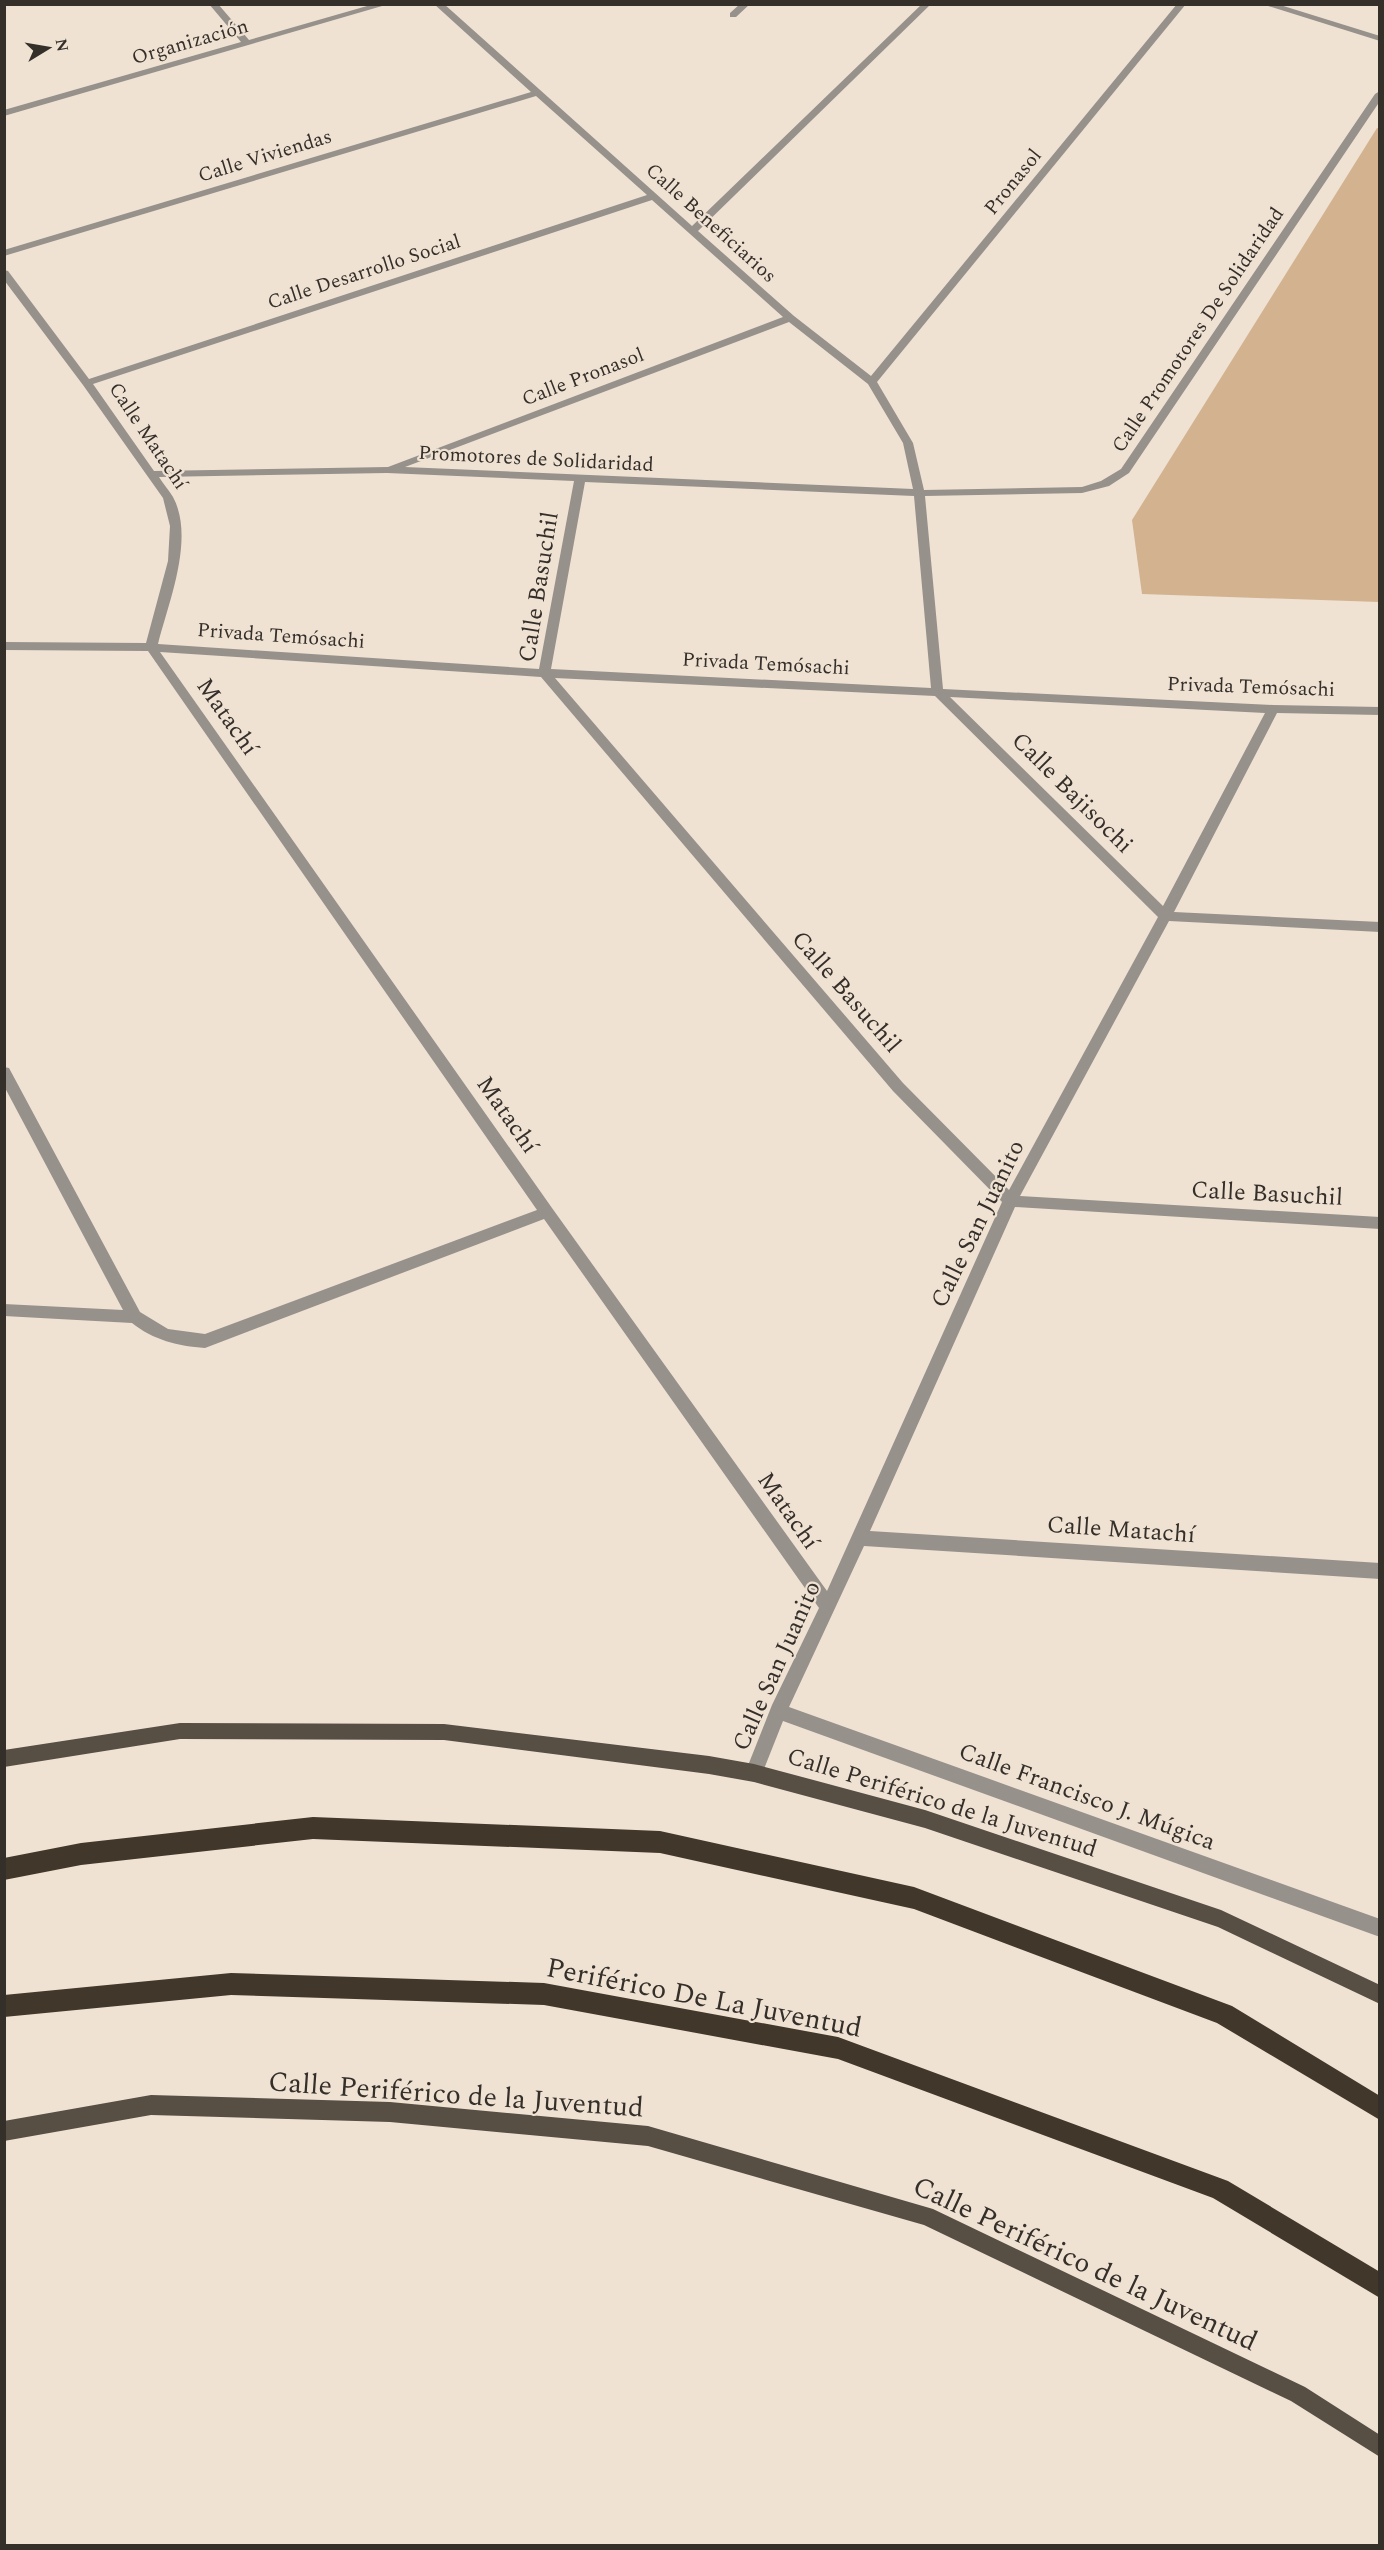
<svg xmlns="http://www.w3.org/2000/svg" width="1384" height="2550" viewBox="0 0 1384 2550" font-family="Spectral,serif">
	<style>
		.green { fill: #d3b28f }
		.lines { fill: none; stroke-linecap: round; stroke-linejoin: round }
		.minor { fill: #97918b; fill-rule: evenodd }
		.major { fill: #574e44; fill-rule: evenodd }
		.highway { fill: #41372b; fill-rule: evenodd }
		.labels { text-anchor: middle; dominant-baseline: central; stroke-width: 4.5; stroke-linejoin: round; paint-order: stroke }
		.far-street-label { font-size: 20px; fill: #352f2a; stroke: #efe2d3 }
		.street-label { font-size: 24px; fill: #352f2a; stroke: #efe2d3 }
		.near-street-label { font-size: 28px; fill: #352f2a; stroke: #efe2d3 }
	</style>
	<rect width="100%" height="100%" fill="#efe2d3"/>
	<path class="green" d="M1377 128 1380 129 1379 602 1142 594 1132 520Z"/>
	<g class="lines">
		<path class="minor" d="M209 4H218L249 40 374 4H389L4 116V110L241 42Z
			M434 4H444L692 226 922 4H931L698 231 794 316 871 376 1177 4H1186L877 382 913 443 924 490 1082 487 1101 481 1121 469 1375 94 1380 91V101L1129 473 1109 486 1082 493 925 496 943 689 1273 705 1380 707V715L1277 713 1174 912 1380 922V932L1169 921 1020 1196 1380 1217V1229L1015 1207 870 1531 1380 1563V1579L864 1546 789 1707 1380 1919V1937L783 1721 760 1779 754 1782 748 1779 745 1773 772 1705 819 1608 544 1219 205 1348C178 1346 153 1340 132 1323L4 1316V1304L123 1310 4 1086V1067L9 1068 140 1312 168 1329 205 1334 537 1210 148 651 4 650V642L146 643 168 561 170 526 163 498 83 385 4 280V270L8 271 89 379 647 195 536 96 4 256V250L531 92ZM652 200 783 317 388 467 154 471 93 384ZM789 322 868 384 903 443 913 489 405 467ZM387 473 574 481 539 669 158 644C169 601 195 538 173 497 169 490 163 484 159 477ZM585 482 914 496 931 688 551 669ZM160 652 541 677 893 1091 1002 1202 827 1591 552 1208ZM555 678 935 696 1158 917 1009 1190 903 1083ZM950 697 1265 713 1163 906Z
			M740 4H750L736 17H730V13Z
			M1262 4H1277L1380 36V41Z"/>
		<path class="major" d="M180 1723 444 1724 709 1756 754 1764 925 1810 1221 1910 1380 1985V2004L1218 1927 925 1828 754 1782 709 1774 444 1740 180 1739 4 1767V1750Z
			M151 2095 390 2102 648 2126 933 2209 1305 2387 1380 2435V2457L1291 2401 924 2225 648 2146 390 2122 151 2115 4 2141V2121Z"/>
		<path class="highway" d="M313 1817 660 1831 914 1887 1232 2006 1380 2096V2120L1217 2023 914 1909 660 1853 313 1839 81 1865 4 1880V1858L81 1843Z
			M231 1973 544 1983 838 2037 1228 2181 1380 2272V2298L1213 2198 838 2059 544 2005 231 1995 4 2017V1995Z"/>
	</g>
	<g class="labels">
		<g class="far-street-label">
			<text transform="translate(190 42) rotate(-16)">Organización</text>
			<text transform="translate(265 156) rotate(-17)">Calle Viviendas</text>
			<text transform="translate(1013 182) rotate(-51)">Pronasol</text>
			<text transform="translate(711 223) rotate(42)">Calle Beneficiarios</text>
			<text transform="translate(364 272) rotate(-18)">Calle Desarrollo Social</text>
			<text transform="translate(1198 330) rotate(-56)">Calle Promotores De Solidaridad</text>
			<text transform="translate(583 377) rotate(-21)">Calle Pronasol</text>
			<text transform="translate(148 436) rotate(56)">Calle Matachí</text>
			<text transform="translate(536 459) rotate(3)">Promotores de Solidaridad</text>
			<text transform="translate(281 636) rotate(4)">Privada Temósachi</text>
			<text transform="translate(766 664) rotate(3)">Privada Temósachi</text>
			<text transform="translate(1251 687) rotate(2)">Privada Temósachi</text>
		</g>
		<g class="street-label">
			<text transform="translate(539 587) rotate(-81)">Calle Basuchil</text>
			<text transform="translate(227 717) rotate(55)">Matachí</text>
			<text transform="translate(1072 793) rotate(45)">Calle Bajisochi</text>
			<text transform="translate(846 992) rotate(49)">Calle Basuchil</text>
			<text transform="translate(507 1115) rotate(55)">Matachí</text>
			<text transform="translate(1267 1194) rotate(3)">Calle Basuchil</text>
			<text transform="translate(978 1224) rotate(-64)">Calle San Juanito</text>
			<text transform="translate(788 1511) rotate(55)">Matachí</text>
			<text transform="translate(1121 1530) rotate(4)">Calle Matachí</text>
			<text transform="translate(777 1666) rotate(-66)">Calle San Juanito</text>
			<text transform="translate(1087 1797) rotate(20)">Calle Francisco J. Múgica</text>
			<text transform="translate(942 1803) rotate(17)">Calle Periférico de la Juventud</text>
		</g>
		<g class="near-street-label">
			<text transform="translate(704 1998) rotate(11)">Periférico De La Juventud</text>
			<text transform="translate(456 2095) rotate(4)">Calle Periférico de la Juventud</text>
			<text transform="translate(1085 2264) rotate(25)">Calle Periférico de la Juventud</text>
		</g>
	</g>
	<rect width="1384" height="2550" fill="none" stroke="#352f2a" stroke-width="12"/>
	<g transform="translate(48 48) rotate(79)" stroke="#efe2d3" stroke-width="4.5" paint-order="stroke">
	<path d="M0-4.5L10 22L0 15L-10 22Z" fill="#352f2a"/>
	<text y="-9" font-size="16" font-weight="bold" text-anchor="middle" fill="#352f2a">N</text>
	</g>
</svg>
